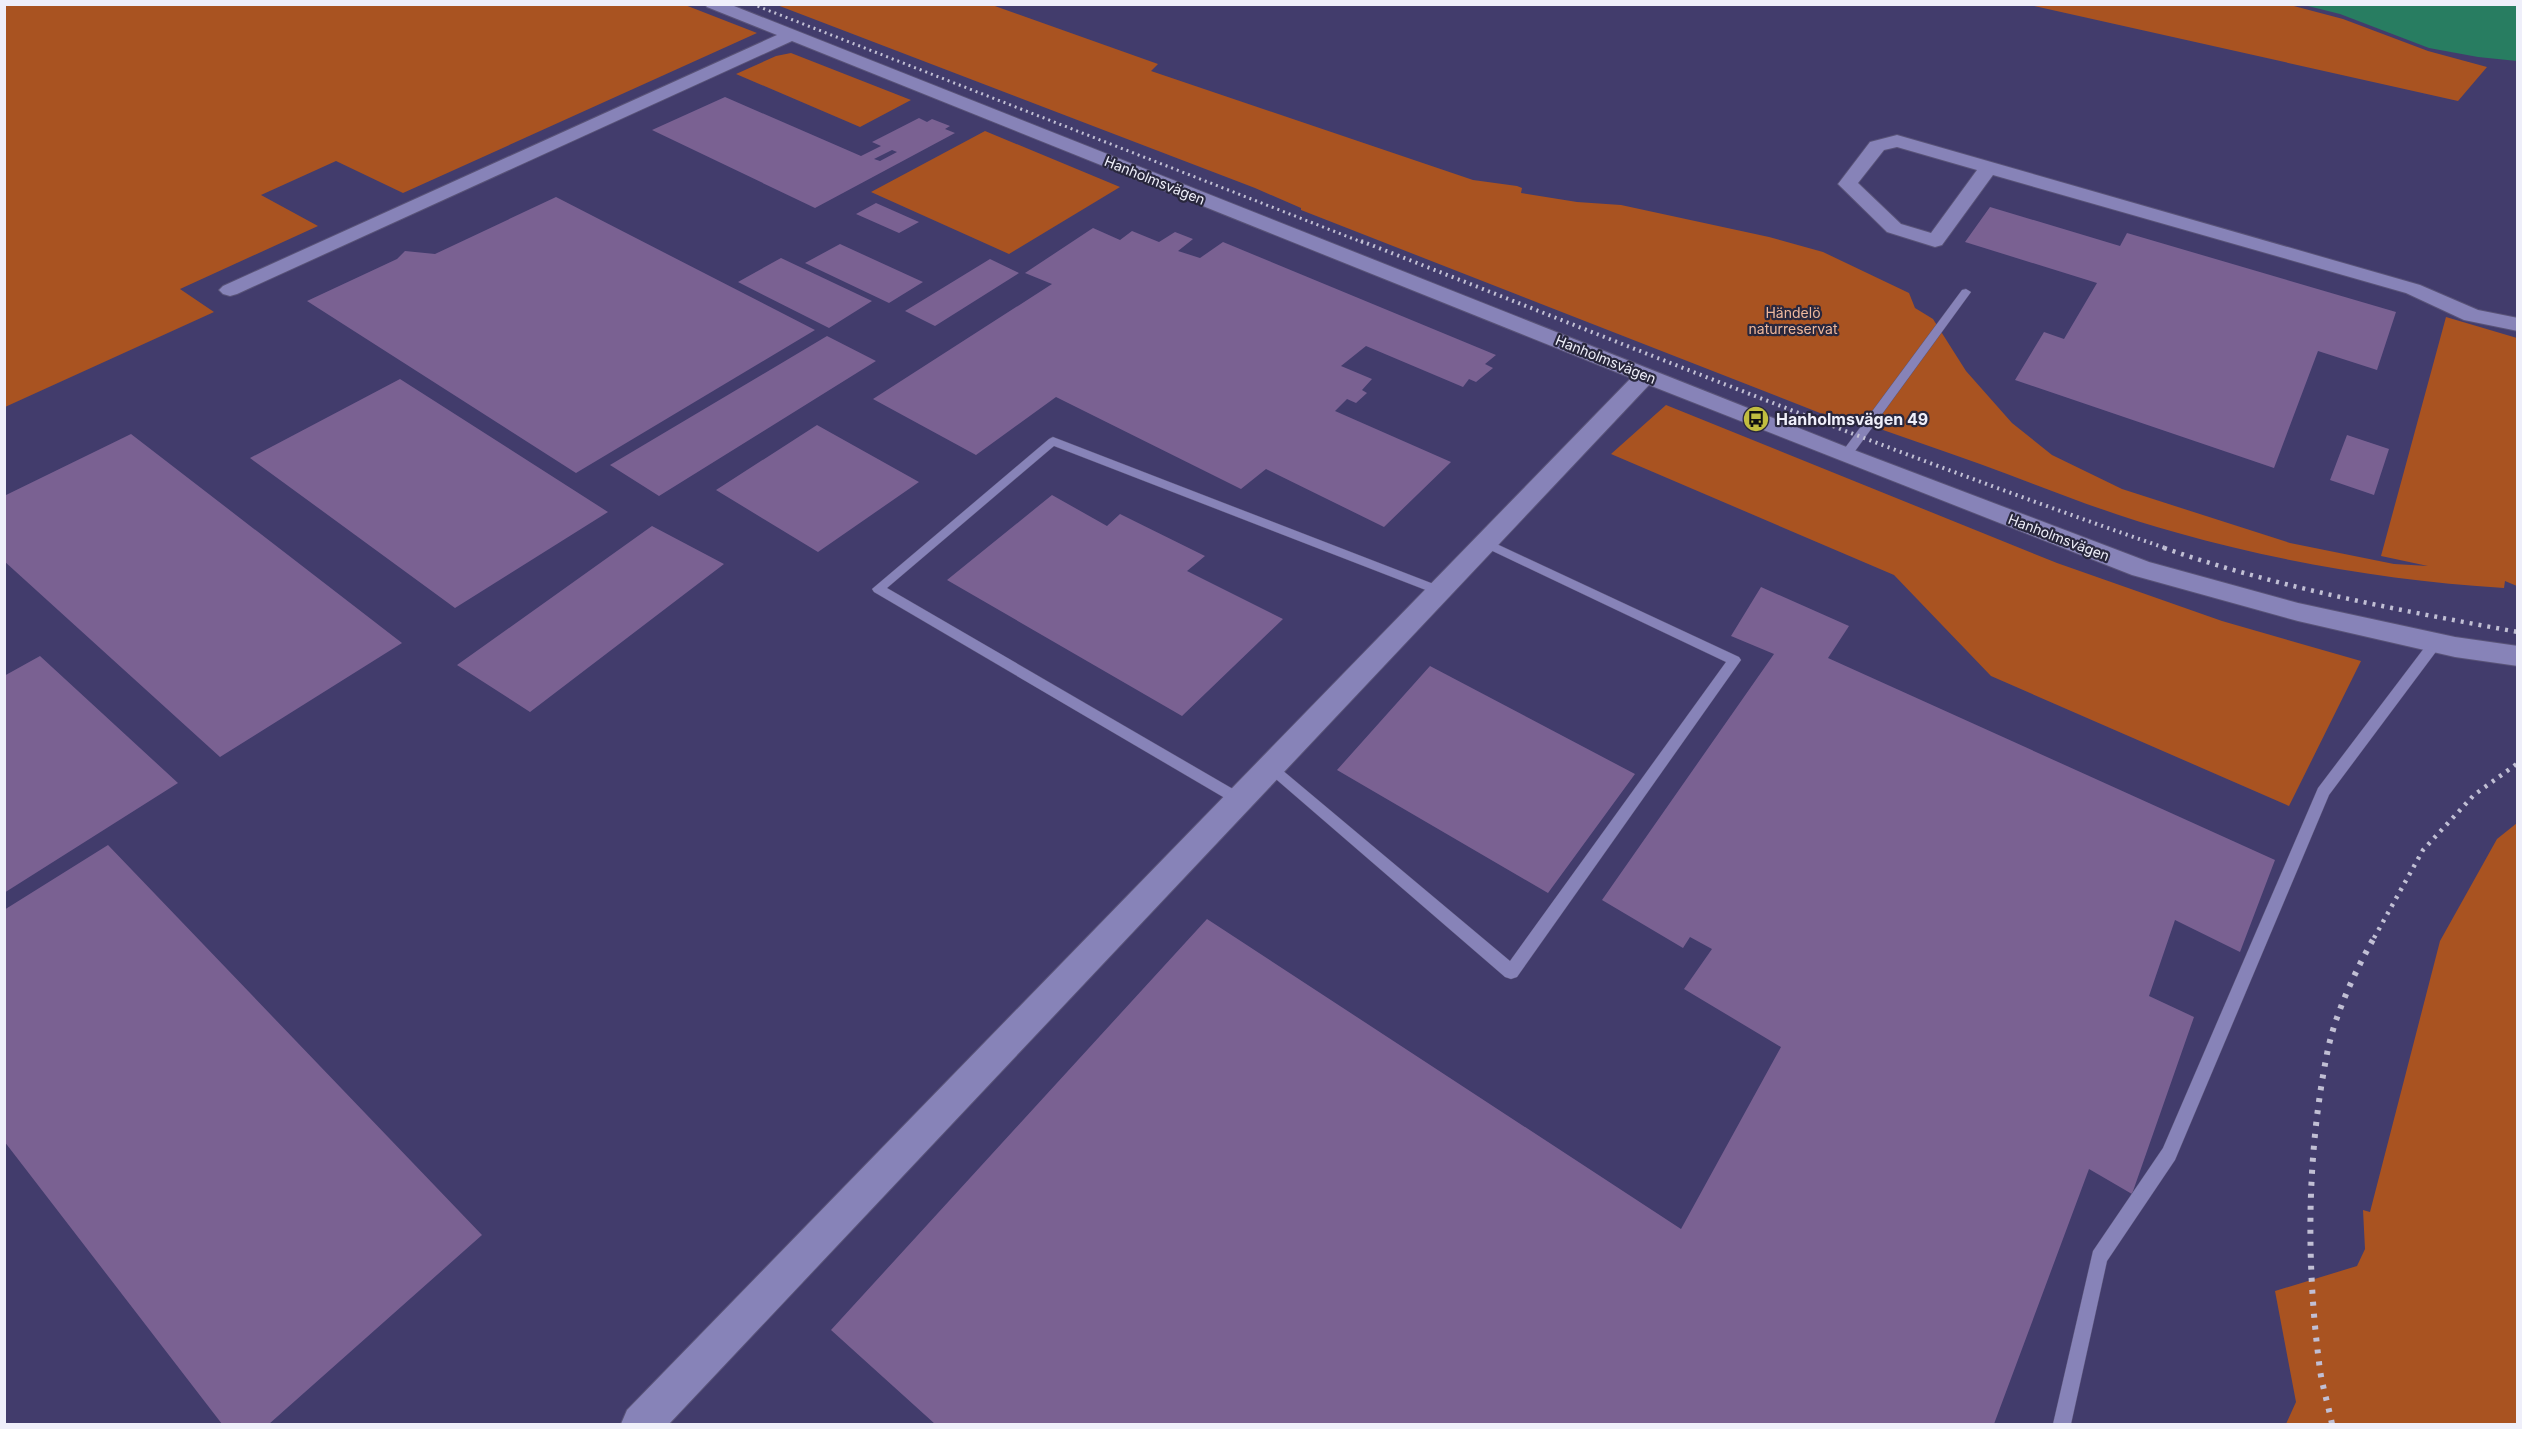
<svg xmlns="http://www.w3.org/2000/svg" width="2522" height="1429" viewBox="0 0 2522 1429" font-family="Inter,sans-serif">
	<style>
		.green { fill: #a95321 }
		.water { fill: #287d61 }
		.building { fill: #7a6192; fill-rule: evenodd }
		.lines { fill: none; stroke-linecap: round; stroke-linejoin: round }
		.lane-casing { stroke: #595378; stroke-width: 1 }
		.street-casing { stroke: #595378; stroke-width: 2 }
		.lane { fill: #8783b8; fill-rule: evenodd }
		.street { fill: #8783b8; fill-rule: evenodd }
		.rail-far3 { stroke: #c1bfd4; stroke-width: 3; stroke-dasharray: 2 4; stroke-linecap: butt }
		.rail-far2 { stroke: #c1bfd4; stroke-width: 4; stroke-dasharray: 2 4.5; stroke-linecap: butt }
		.rail-far1 { stroke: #c1bfd4; stroke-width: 4.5; stroke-dasharray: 3 6; stroke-linecap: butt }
		.rail { stroke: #c1bfd4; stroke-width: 6; stroke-dasharray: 4 8; stroke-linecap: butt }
		.labels { text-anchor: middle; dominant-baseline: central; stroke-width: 4.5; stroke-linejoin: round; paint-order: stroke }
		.far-street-label { font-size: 14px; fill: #efeffa; stroke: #29273d }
		.far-park-label { font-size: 14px; fill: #eeb89d; stroke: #29273d }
		.poi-label { font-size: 16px; font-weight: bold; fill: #efeffa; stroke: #29273d; text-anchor: start }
	</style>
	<rect width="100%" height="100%" fill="#423c6c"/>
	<path class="green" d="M685 5 757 33 403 193 336 161 261 195 318 226 180 289 214 312 5 407V5Z
		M777 5H992L1158 64 1151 71 1473 180 1517 186 1522 188 1521 193 1577 202 1621 205 1769 237 1823 252 1909 293 1915 308 1933 319 1966 371 2012 423 2052 455 2122 489 2290 543 2394 564 2428 566 2381 556 2446 317 2517 338V586L2505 581 2504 588C2394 581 2284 563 2178 533 2110 515 2046 488 1980 464 1938 449 1894 434 1852 419L1820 413 1301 210V208L1255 188Z
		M2030 5H2290L2343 19 2428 51 2487 67 2458 101Z
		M791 53 911 100 860 127 736 74 776 56Z
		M985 131 1120 187 1009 254 871 192Z
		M1666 405 2057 563 2222 621 2361 661 2289 806 1991 676 1894 575 1611 454Z
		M2517 823V1424H2286L2296 1402 2275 1291 2357 1266 2365 1249 2363 1210 2370 1212 2440 941 2497 839Z"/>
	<path class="water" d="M2304 5H2517V61L2478 57 2429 48 2340 14Z"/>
	<path class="building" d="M725 97 861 156 881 146 872 142 919 118 927 122 932 119 950 126 945 129 955 133 815 208 652 130ZM892 150 897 152 880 161 874 159Z
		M556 197 815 330 576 473 307 301 397 259 405 251 435 254Z
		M876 203 919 222 899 233 856 214Z
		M1990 207 2120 246 2127 233 2396 312 2377 370 2318 351 2274 468 2015 380 2044 332 2064 339 2097 283 1965 242Z
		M1093 228 1120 240 1132 231 1159 242 1175 232 1193 239 1178 251 1200 258 1223 242 1496 355 1485 364 1493 368 1476 382 1469 379 1463 387 1366 346 1341 366 1372 379 1362 390 1367 393 1356 403 1347 399 1335 411 1451 462 1384 527 1266 469 1241 489 1056 397 976 455 873 399 1052 284 1025 273Z
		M840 244 923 282 889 303 805 263Z
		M781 258 872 301 829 328 738 282Z
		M990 259 1019 273 935 326 905 311Z
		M827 336 876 361 659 496 610 465Z
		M400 379 608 512 455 608 250 458Z
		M817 425 919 482 818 552 716 490Z
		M131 434 402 643 220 757 4 561V496Z
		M2347 435 2389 449 2374 495 2330 480Z
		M1052 495 1107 526 1120 514 1205 556 1187 571 1283 619 1182 716 947 580Z
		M652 526 724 564 530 712 457 665Z
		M1761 587 1849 626 1828 658 2275 860 2240 952 2175 920 2149 996 2194 1017 2132 1194 2089 1169 1994 1424H935L831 1330 1207 919 1681 1229 1781 1047 1684 989 1712 949 1690 937 1683 948 1602 900 1774 654 1731 636Z
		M40 656 178 783 4 893V676Z
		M1430 666 1635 774 1548 893 1337 770Z
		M108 845 482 1235 269 1424H222L4 1141V910Z"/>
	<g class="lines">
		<g class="lane-casing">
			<path id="lane" d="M1966 289 1971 292 1850 458H1842V452L1962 290Z
				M1053 437 1444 588 1446 591 1440 595 1436 594 1054 446 887 588 1245 796 1247 800 1245 804H1235L874 592 872 589 1049 439Z
				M1486 539 1739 657 1741 660 1517 977 1511 979 1505 977 1263 768 1265 764H1275L1510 961 1726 662 1482 546 1480 543Z
				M2436 637 2441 639 2442 642 2441 645 2329 795 2175 1160 2107 1261 2071 1424H2053L2093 1251 2163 1148 2318 788 2431 639Z"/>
		</g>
		<g class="street-casing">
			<path id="street" d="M705 4H729L1854 450 2149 562 2298 603 2455 637 2518 646V666L2455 657 2298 621 2132 575 1649 385 669 1424H621L627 1410 1631 378 792 41 237 294 230 296 223 294 219 290 223 286 777 35 707 7Z
				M1897 135 2420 285 2478 310 2518 318V331L2464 320 2406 293 1993 175 1942 245 1935 247 1887 232 1838 184 1870 142ZM1897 147 1977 170 1931 233 1901 224 1858 183 1884 150Z"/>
		</g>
		<use href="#lane" class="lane"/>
		<use href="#street" class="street"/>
		<path class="rail-far3" d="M752 4 1364 243"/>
		<path class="rail-far2" d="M1361 241C1629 346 1896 455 2168 549"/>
		<path class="rail-far1" d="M2164 548C2279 588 2398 610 2518 632
			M2374 938 2423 850 2474 795 2518 763"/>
		<path class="rail" d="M2332 1424C2328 1403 2321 1383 2319 1362 2306 1260 2307 1154 2327 1054 2334 1016 2356 969 2375 936"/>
	</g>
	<defs>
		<g id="bus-disc" transform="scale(1.35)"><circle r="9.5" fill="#c1bd40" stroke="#29273d"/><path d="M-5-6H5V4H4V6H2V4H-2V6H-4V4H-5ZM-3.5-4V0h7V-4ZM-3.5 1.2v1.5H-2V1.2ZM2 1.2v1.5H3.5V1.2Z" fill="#111"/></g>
	</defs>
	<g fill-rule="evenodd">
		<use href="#bus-disc" x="1756" y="419"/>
	</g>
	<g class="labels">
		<g class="far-street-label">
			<text transform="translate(1155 180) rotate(22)">Hanholmsvägen</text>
			<text transform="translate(1606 359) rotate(22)">Hanholmsvägen</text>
			<text transform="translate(2059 537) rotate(21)">Hanholmsvägen</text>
		</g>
		<g class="far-park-label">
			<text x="1793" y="312">Händelö<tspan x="1793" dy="16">naturreservat</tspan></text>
		</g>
		<g class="poi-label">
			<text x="1776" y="419">Hanholmsvägen 49</text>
		</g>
	</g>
	<rect width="2522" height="1429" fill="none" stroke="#efeffa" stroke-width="12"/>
</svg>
